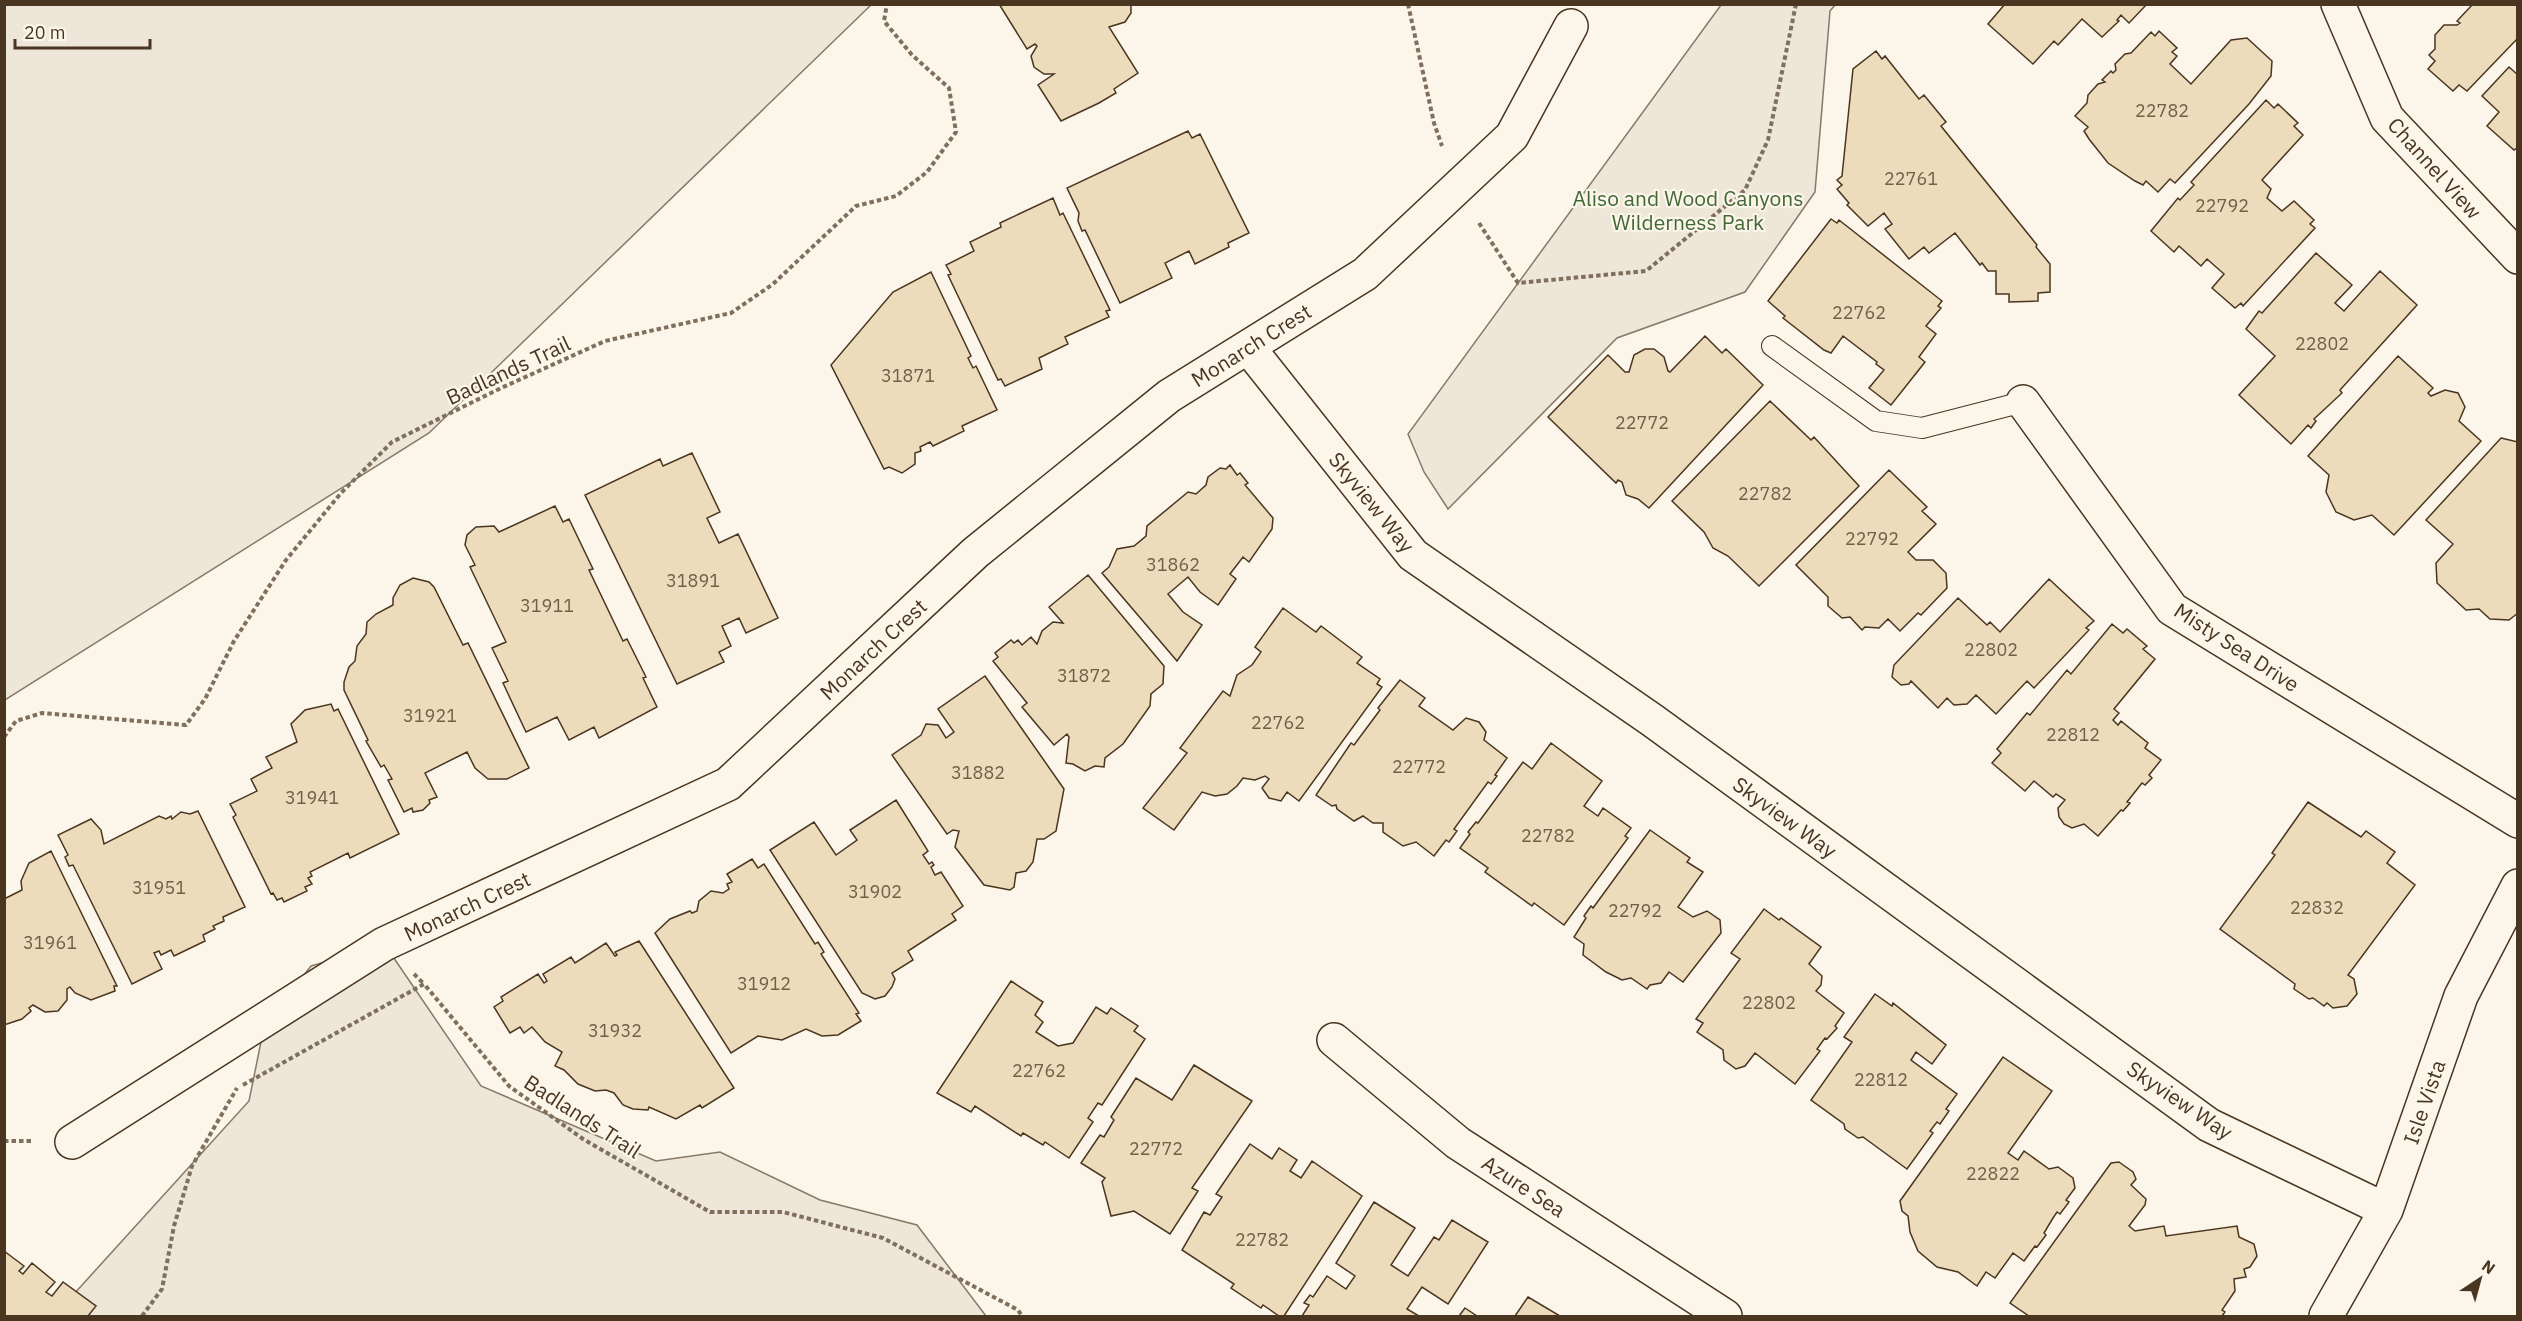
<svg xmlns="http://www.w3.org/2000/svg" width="2522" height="1321" viewBox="0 0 2522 1321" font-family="'IBM Plex Sans',sans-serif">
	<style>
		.green { fill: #ede6d9; stroke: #887966; stroke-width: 1.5 }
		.building { fill: #ecdcbc; stroke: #4a3520; stroke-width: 1.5 }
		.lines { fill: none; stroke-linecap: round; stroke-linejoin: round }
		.service-casing { stroke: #4a3520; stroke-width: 22 }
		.minor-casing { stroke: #4a3520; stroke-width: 36 }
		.path { stroke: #7f6f5c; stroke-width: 4; stroke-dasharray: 4.5 3; stroke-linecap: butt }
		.service { stroke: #fbf6e9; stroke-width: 20 }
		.minor { stroke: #fbf6e9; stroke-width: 33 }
		.labels { text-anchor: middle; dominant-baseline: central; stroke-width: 4.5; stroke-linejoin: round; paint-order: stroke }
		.number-label { font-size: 18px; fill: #725f47 }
		.street-label { font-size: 21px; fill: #4a3520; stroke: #fbf6e9 }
		.park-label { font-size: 21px; fill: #436837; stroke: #fbf6e9 }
	</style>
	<rect width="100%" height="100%" fill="#fbf6e9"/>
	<path class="green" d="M5 4H871V5L429 433 5 700Z
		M1721 5H1835L1830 11 1815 192 1745 292 1617 338 1448 509 1424 472 1408 434Z
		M385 945 481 1086 656 1161 720 1152 820 1200 917 1225 986 1316H54L249 1101 264 1027 311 966Z"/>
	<path class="building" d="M999 4H1131V13L1125 22 1109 27 1138 73 1114 89 1116 93 1099 103 1061 121 1038 85 1054 74H1044L1034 67 1031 56 1037 46 1035 44 1027 49Z
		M2005 4H2147L2129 23 2121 15 2117 20 2119 21 2102 37 2082 19 2058 45 2054 41 2033 64 1988 24Z
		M2473 4H2518V38L2467 91 2459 85 2453 91 2428 69 2435 61 2429 55 2435 49V35L2444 25H2457L2460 23 2457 21Z
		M2159 31 2177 48 2172 52 2177 56 2170 64 2191 84 2231 40 2247 38 2272 61 2271 76 2249 104 2175 183 2170 179 2158 192 2146 181 2143 185 2135 181 2108 163 2089 139 2084 131 2088 127 2075 116 2087 103 2088 95 2098 84 2105 82 2102 80 2111 71 2113 73 2116 70 2115 64 2125 54 2131 53 2151 32 2155 36Z
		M1876 51 1882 59 1885 56 1919 99 1924 95 1946 122 1941 126 2037 245 2036 247 2050 264V292L2038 293V301L2009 302V294H1996V271H1988L1982 263 1980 265 1955 233 1929 253 1924 247 1909 259 1885 229 1892 224 1884 213 1868 226 1847 205 1849 203 1837 189 1842 185 1837 180 1842 176 1853 69Z
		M2509 67 2518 75V147L2514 150 2487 126 2499 112 2482 96Z
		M2266 100 2274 108 2278 104 2298 123 2294 126 2303 135 2262 180 2271 189 2267 198 2282 211 2294 201 2314 220 2310 224 2315 228 2243 306 2241 303 2235 308 2212 288 2224 274 2207 259 2201 266 2179 246 2174 252 2151 231 2178 198 2180 200 2194 185 2191 182Z
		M1188 131 1192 138 1200 134 1249 233 1228 243 1229 247 1195 264 1189 251 1165 263 1172 278 1120 303 1085 230 1082 231 1078 221 1079 213 1067 188Z
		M1053 198 1060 215 1063 213 1110 310 1106 311 1109 317 1065 337 1068 344 1039 358 1042 369 1005 386 1001 379 998 380 948 275 951 274 946 265 974 251 970 242 1001 227 1000 223Z
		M1831 219 1837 223 1839 220 1942 301 1938 306 1941 308 1926 326 1936 334 1919 357 1925 362 1891 405 1869 388 1884 370 1876 364 1877 362 1843 336 1831 353 1824 350 1783 318 1785 316 1768 301Z
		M2316 253 2352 285 2335 303 2344 311 2380 271 2417 305 2340 390 2342 393 2314 419 2316 421 2311 428 2308 425 2291 444 2239 395 2275 356 2246 329 2259 311 2262 313Z
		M931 272 971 356 968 358 973 368 976 366 997 410 962 426 964 431 933 446 930 442 920 447 921 451 915 453V464L902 473 889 467 884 469 831 365 893 292Z
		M1705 336 1722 353 1726 349 1763 385 1649 508 1638 499 1626 495 1622 482 1618 480 1616 483 1548 417 1608 355 1625 372H1629L1634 355 1645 349H1654L1664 357 1668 371 1670 372Z
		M2398 356 2433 388 2428 393 2431 396 2445 390 2458 393 2465 407 2459 421 2481 441 2394 535 2372 515 2354 520 2336 512 2326 492 2329 475 2308 456Z
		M1770 401 1811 440 1814 437 1859 486 1759 586 1728 556 1713 548 1704 532 1672 501Z
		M2501 438 2518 442V613L2509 620 2490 619 2479 609 2466 610 2437 583 2436 563 2453 544 2426 520Z
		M692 453 720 512 707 518 719 543 738 534 778 618 746 633 739 618 722 626 731 646 719 652 724 662 677 684 585 495 660 459 663 466Z
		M1230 465 1237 475 1240 473 1248 483 1245 485 1273 518 1272 529 1249 562 1243 557 1230 574 1236 579 1218 605 1200 592 1188 577 1168 594 1183 612 1202 625 1177 661 1102 573 1109 567 1117 549 1134 546 1146 536 1147 526 1188 492 1196 494 1206 485 1208 477 1220 468 1226 469Z
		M1889 470 1927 507 1922 511 1936 524 1908 552 1916 560H1933L1946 573 1947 588 1921 615 1918 613 1900 631 1888 619 1879 628 1865 627 1862 630 1850 617 1842 618 1828 606V597L1796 565Z
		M555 506 563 522 569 519 593 569 589 570 623 641 627 639 646 677 643 678 657 707 599 738 594 727 569 740 557 717 526 732 503 683 508 681 492 648 506 642 470 567 475 565 465 545 467 535 476 527 494 526 499 532Z
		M1088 575 1164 666 1163 684 1151 694 1150 706 1123 744 1105 758 1104 767 1095 766 1085 771 1073 764 1066 763 1069 737 1067 734 1054 745 1022 707 1027 703 993 661 998 657 995 653 1011 640 1014 643 1018 640 1022 645 1031 637 1037 644 1042 631 1053 622 1063 623 1049 607Z
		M413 578 429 582 434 587 463 645 468 643 529 768 507 779H488L475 768 467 752 425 773 437 797 429 800 430 803 423 810 413 812 412 808 404 812 388 780 392 779 384 765 381 767 366 741 368 740 344 690V682L349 667 355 661 357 646 366 634 367 622 376 614 393 605V598L400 585Z
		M2049 579 2094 621 2086 628 2089 630 2034 688 2027 681 1996 714 1976 695 1967 704 1954 705 1947 698 1938 708 1911 681 1909 684 1901 685 1892 677 1894 665 1958 598 1987 625 1990 622 2000 632Z
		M1283 608 1316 632 1321 626 1362 657 1357 663 1380 679 1377 684 1382 687 1299 801 1287 792 1281 801 1269 798 1262 788 1269 779 1265 776 1255 780 1243 778 1237 786 1227 794 1215 796 1202 792 1174 830 1143 808 1187 753 1180 748 1223 691 1230 696 1237 675 1252 665 1261 652 1255 647Z
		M2112 624 2123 633 2127 629 2147 646 2143 649 2155 659 2114 709 2119 713 2113 720 2118 725 2121 721 2148 743 2145 748 2161 760 2149 775 2152 778 2145 785 2142 783 2127 802 2130 803 2123 811 2121 810 2098 836 2084 824 2072 828 2064 824 2059 817 2058 808 2065 800 2056 794 2053 797 2034 781 2025 791 1992 763 2001 753 1997 749 2027 713 2030 715 2067 670 2071 674Z
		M985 676 1064 789 1056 831 1044 839H1037L1033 862 1026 871 1016 873 1014 887 1010 890 984 885 955 847 959 831 953 830 947 834 892 755 921 735 926 724 938 725 946 738 954 732 938 709Z
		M1400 680 1425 698 1419 706 1453 730 1466 718 1479 722 1486 732 1484 740 1507 758 1495 775 1497 776 1491 784 1488 782 1454 829 1457 831 1449 842 1446 840 1434 856 1416 842 1403 846 1383 832V823H1373L1363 816 1354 821 1337 809 1336 805 1332 806 1316 795 1351 743 1354 745 1380 710 1378 708Z
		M331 704 334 711 338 709 399 834 350 858 348 853 310 872 312 876 308 878 312 884 305 887 307 891 284 902 282 898 277 900 273 893 271 894 233 817 236 815 230 804 257 791 251 779 272 768 266 757 297 742 291 724 305 710Z
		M1551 743 1602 781 1584 806 1598 816 1603 808 1631 828 1625 836 1628 838 1564 925 1534 903 1532 906 1485 872 1488 868 1460 848 1470 834 1468 832 1476 822 1478 823 1523 762 1532 769Z
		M896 800 928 851 923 855 929 864 932 862 934 865 931 867 935 875 941 872 963 906 952 914 956 920 908 951 913 960 892 973 895 979 892 987 885 996 875 999 862 993 770 850 814 822 836 855 857 840 850 830Z
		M2308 802 2361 837 2366 831 2395 852 2387 863 2415 885 2348 975 2354 979 2357 994 2347 1006 2333 1008 2327 1003 2324 1006 2313 998 2309 999 2294 989 2295 984 2220 929 2275 855 2272 853Z
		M198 811 245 907 223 917 224 921 213 926 215 929 203 935 205 941 174 956 171 950 161 955 159 951 154 953 162 969 132 984 73 865 69 866 65 857 68 855 58 835 91 819 101 830 104 844 159 816 166 819 171 816 172 819 181 812 190 814Z
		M1650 830 1690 858 1687 862 1703 872 1678 907 1693 917 1707 911 1720 920 1721 933 1683 982 1669 972 1661 983 1650 985 1647 989 1631 978 1622 980 1606 972 1583 955 1584 944 1574 937 1586 918 1584 916 1591 906 1593 908Z
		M51 851 117 986H114L115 991 91 1000 75 993 70 987 67 989V1000L58 1011 45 1012 33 1005 29 1008 31 1011 22 1019 4 1025V899L22 890 21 881 29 863Z
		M752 859 758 868 764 864 815 944 818 942 824 952 821 954 859 1013 856 1014 861 1021 838 1035 822 1036 806 1029 782 1040 758 1036 731 1053 655 933 670 919 690 911 692 913 697 911 699 901 711 891 723 893 729 889 727 884 732 882 727 874Z
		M1764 909 1779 920 1781 918 1821 947 1809 964 1822 976 1821 985 1816 991 1844 1013 1835 1026 1837 1028 1827 1039 1825 1038 1817 1049 1820 1051 1795 1084 1755 1053 1745 1066 1736 1069 1724 1060 1723 1050 1697 1032 1703 1023 1696 1019 1740 959 1731 953Z
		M639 941 734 1088 702 1108 700 1105 676 1119 649 1107 648 1110 633 1109 623 1105 614 1093 606 1090 595 1091 578 1084 564 1070 555 1066 562 1052 545 1042 532 1027 524 1033 520 1027 510 1033 494 1007 503 1001 501 997 538 974 544 983 547 981 543 974 571 957 575 963 606 943 615 956 617 955 615 952Z
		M1011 981 1043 1002 1035 1015 1043 1022 1036 1032 1058 1046 1073 1043 1096 1007 1107 1014 1111 1008 1138 1026 1134 1031 1145 1039 1102 1105 1098 1103 1088 1118 1093 1122 1069 1158 1045 1142 1043 1145 1023 1133 1021 1136 975 1106 971 1112 937 1093Z
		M1875 994 1892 1006 1893 1003 1946 1045 1932 1064 1916 1052 1911 1060 1957 1094 1946 1109 1949 1111 1940 1124 1937 1122 1930 1131 1933 1133 1907 1169 1863 1137 1858 1138 1845 1129 1844 1124 1811 1100 1852 1042 1844 1037Z
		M2003 1057 2052 1091 2008 1153 2018 1160 2024 1151 2049 1169 2058 1167 2073 1178 2075 1188 2066 1200 2069 1202 2060 1214 2057 1212 2053 1218 2044 1233 2046 1235 2037 1247 2035 1246 2024 1261 2013 1253 1995 1278 1986 1272 1977 1286 1958 1272 1937 1267 1918 1251 1910 1232 1908 1216 1902 1211 1900 1201Z
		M1194 1065 1252 1101 1192 1188 1198 1191 1170 1234 1134 1211 1111 1216 1102 1182 1105 1178 1081 1163 1100 1135 1104 1137 1114 1120 1111 1117 1136 1078 1172 1100Z
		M1250 1144 1272 1159 1279 1148 1297 1160 1290 1171 1301 1178 1312 1161 1362 1196 1284 1316H1279L1263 1305 1261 1308 1231 1288 1234 1284 1182 1250 1204 1212 1210 1215 1222 1197 1216 1194Z
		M2119 1162 2133 1172 2136 1179 2131 1185 2146 1199 2145 1205 2129 1226 2135 1231 2164 1226 2166 1236 2237 1226 2239 1237 2254 1244 2257 1256 2250 1267 2244 1269 2246 1277 2234 1279 2235 1291 2222 1310 2225 1312 2222 1316H2029L2010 1303 2111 1163Z
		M1374 1202 1415 1228 1391 1265 1408 1276 1434 1237 1439 1240 1452 1220 1488 1242 1448 1304 1422 1287 1407 1309 1419 1316H1302L1309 1305 1304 1303 1310 1295 1313 1297 1327 1276 1346 1289 1355 1276 1336 1263Z
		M4 1251 24 1266 19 1271 23 1274 32 1263 55 1282 46 1292 52 1296 63 1282 96 1306 88 1316H4Z
		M1528 1297 1560 1316H1515Z
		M1465 1308 1477 1316H1459Z"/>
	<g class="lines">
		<g class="service-casing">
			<path id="service" d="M1772 346 1876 421 1922 428 2023 402"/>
		</g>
		<g class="minor-casing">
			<path id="minor" d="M2338 4 2387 118 2518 257
				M1248 347 1413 555 1652 720 2209 1125 2386 1210
				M2023 402 2172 609 2518 821
				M1334 1040 1458 1143 1725 1316
				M72 1142 384 944 728 784 975 553 1169 396 1365 274 1512 136 1571 26
				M2326 1316 2386 1210 2461 996 2518 886"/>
		</g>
		<path class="path" d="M1408 4 1434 123 1442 146
			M1479 223 1518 283 1646 271 1745 190 1768 140 1796 4
			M4 737 16 721 42 713 186 725 205 699 234 641 286 560 341 493 392 442 501 388 605 341 731 313 773 284 856 206 896 196 927 172 956 132 949 88 912 55 884 21 887 4
			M414 974 424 984
			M243 1085 424 984 509 1086 583 1139 710 1212H783L883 1238 1018 1310 1022 1316
			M4 1141H34
			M142 1316 162 1289 174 1226 192 1166 237 1088"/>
		<use href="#service" class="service"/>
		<use href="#minor" class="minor"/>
	</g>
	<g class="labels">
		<g class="number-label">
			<text x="2162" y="110">22782</text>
			<text x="1911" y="178">22761</text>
			<text x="2222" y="205">22792</text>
			<text x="1859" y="312">22762</text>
			<text x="2322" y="343">22802</text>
			<text x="908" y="375">31871</text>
			<text x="1642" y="422">22772</text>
			<text x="1765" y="493">22782</text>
			<text x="1872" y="538">22792</text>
			<text x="1173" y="564">31862</text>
			<text x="693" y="580">31891</text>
			<text x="547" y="605">31911</text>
			<text x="1991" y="649">22802</text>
			<text x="1084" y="675">31872</text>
			<text x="430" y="715">31921</text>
			<text x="1278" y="722">22762</text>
			<text x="2073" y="734">22812</text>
			<text x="1419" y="766">22772</text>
			<text x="978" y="772">31882</text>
			<text x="312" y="797">31941</text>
			<text x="1548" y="835">22782</text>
			<text x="159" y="887">31951</text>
			<text x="875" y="891">31902</text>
			<text x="2317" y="907">22832</text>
			<text x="1635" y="910">22792</text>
			<text x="50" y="942">31961</text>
			<text x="764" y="983">31912</text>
			<text x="1769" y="1002">22802</text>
			<text x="615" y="1030">31932</text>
			<text x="1039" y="1070">22762</text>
			<text x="1881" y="1079">22812</text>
			<text x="1156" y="1148">22772</text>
			<text x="1993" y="1173">22822</text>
			<text x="1262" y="1239">22782</text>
		</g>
		<g class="street-label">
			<text transform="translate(2435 168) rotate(48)">Channel View</text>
			<text transform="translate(1251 345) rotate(-32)">Monarch Crest</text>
			<text transform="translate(508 370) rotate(-25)">Badlands Trail</text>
			<text transform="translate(1372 502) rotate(51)">Skyview Way</text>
			<text transform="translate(2237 647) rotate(33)">Misty Sea Drive</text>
			<text transform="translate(873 649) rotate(-43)">Monarch Crest</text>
			<text transform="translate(1785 817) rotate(36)">Skyview Way</text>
			<text transform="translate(467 906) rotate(-25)">Monarch Crest</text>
			<text transform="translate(2180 1100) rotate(34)">Skyview Way</text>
			<text transform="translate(2424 1102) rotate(-71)">Isle Vista</text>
			<text transform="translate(583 1116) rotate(33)">Badlands Trail</text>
			<text transform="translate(1524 1186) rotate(33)">Azure Sea</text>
		</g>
		<g class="park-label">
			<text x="1688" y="198">Aliso and Wood Canyons<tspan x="1688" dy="24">Wilderness Park</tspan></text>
		</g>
	</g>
	<rect width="2522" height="1321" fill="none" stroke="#4a3520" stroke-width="12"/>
	<g transform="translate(2480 1279) rotate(36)" stroke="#fbf6e9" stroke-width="4.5" paint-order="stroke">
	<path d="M0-4.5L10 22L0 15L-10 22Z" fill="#4a3520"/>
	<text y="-9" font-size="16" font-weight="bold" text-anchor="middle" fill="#4a3520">N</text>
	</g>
	<path d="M15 39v9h135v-9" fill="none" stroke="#4a3520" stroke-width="3"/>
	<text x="24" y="39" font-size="18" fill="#4a3520" stroke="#fbf6e9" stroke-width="4.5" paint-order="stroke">20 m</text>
</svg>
